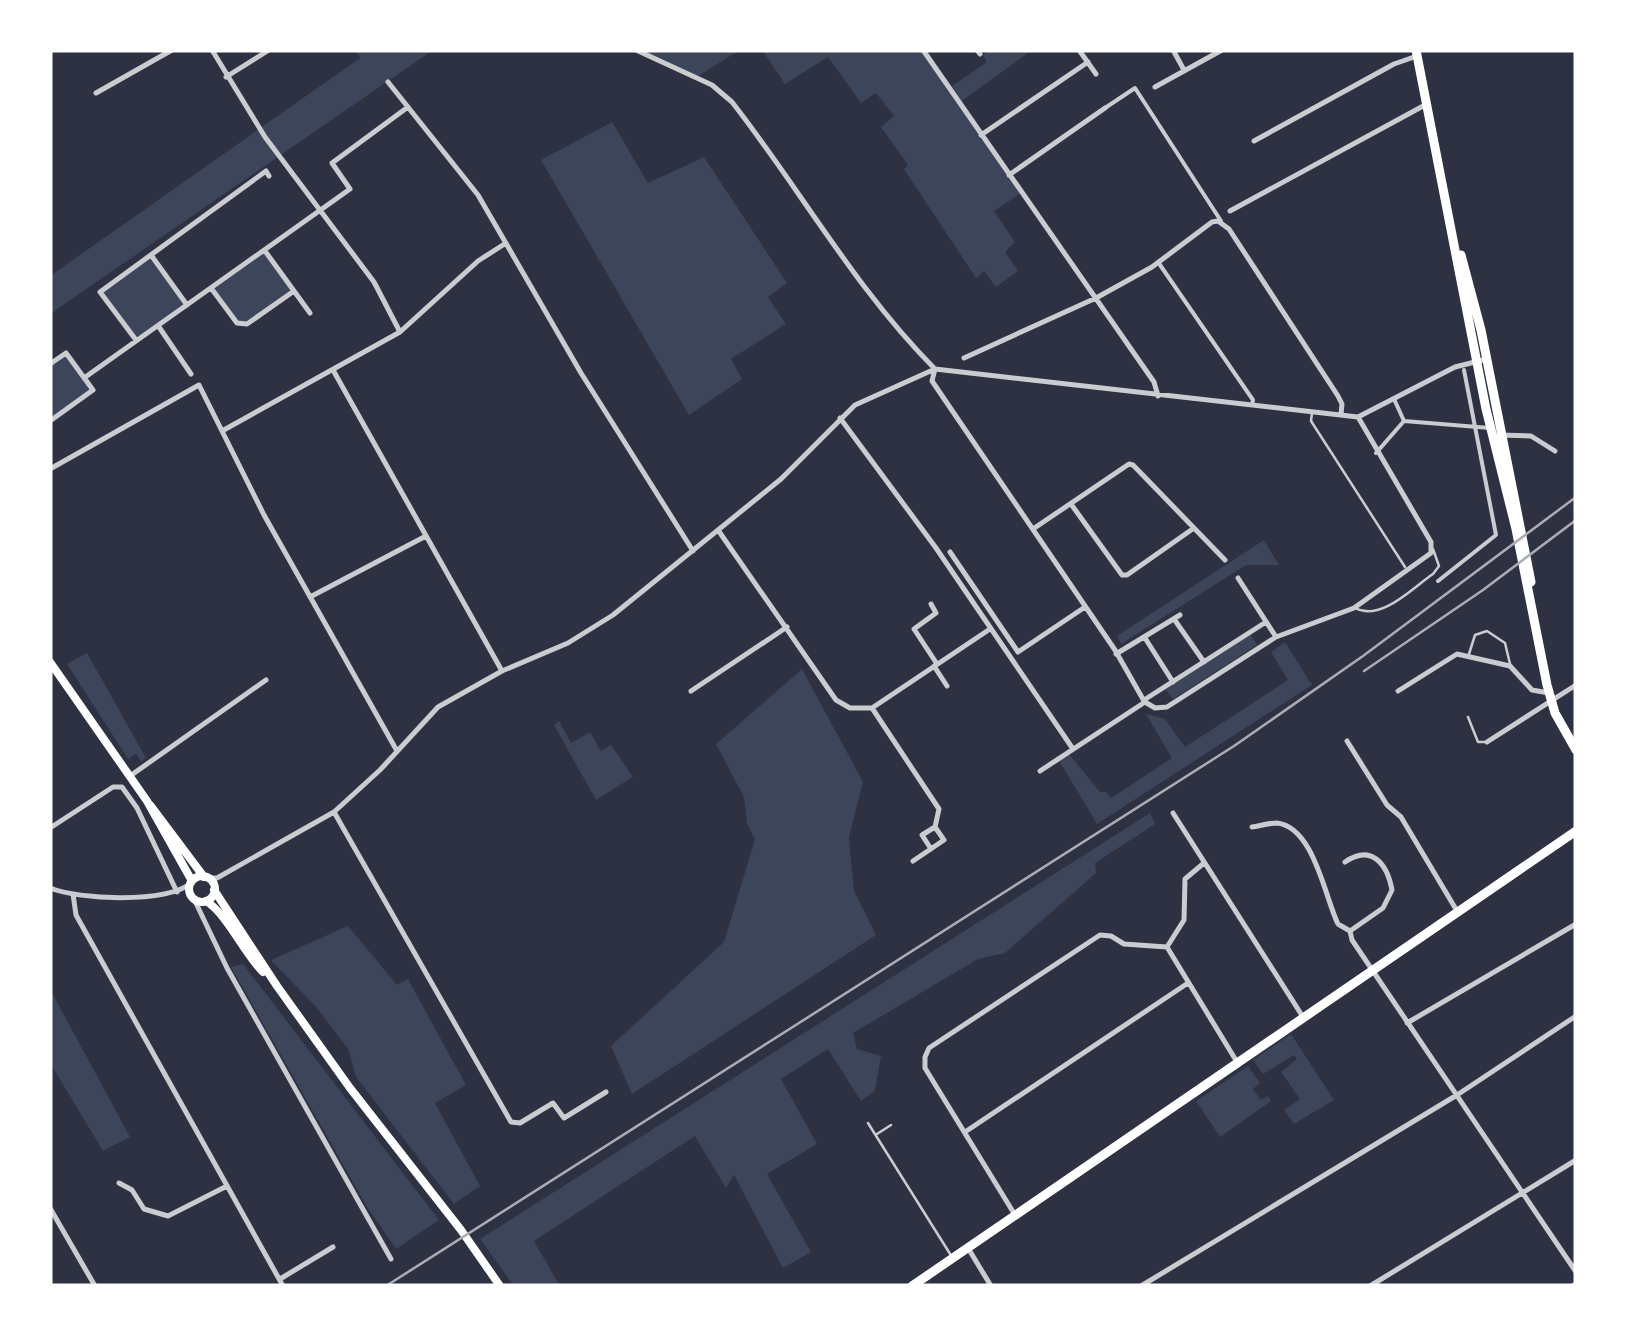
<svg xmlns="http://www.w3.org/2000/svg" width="1626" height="1336" viewBox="0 0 1626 1336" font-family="'Titillium Web',sans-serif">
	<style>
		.green { fill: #3c4559 }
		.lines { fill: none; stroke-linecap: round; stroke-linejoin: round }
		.service { stroke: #caccd0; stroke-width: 2.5 }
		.pedestrian { stroke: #caccd0; stroke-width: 4 }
		.minor { stroke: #caccd0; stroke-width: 5 }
		.secondary { stroke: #fff; stroke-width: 8 }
		.primary { stroke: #fff; stroke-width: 9 }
		.rail { stroke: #abadb3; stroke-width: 2.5 }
	</style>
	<rect width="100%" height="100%" fill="#2d3142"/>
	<path class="green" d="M360 50H433L50 314V276L360 58 357 52Z
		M648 50H740L698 76 645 52Z
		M762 50H924L1021 193 994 211 1015 242 1005 252 1018 271 996 287 984 271 976 278 904 169 908 165 881 127 894 116 876 93 861 103 828 57 785 84Z
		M990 50H1032L962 101 952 86 987 62 983 55Z
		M612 122 648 183 704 157 787 283 768 297 786 324 731 359 742 379 689 415 541 160Z
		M265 251 294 291 247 324 237 323 211 288Z
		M151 255 187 305 136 340 100 293Z
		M66 353 93 390 50 421V364Z
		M1264 540 1279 565H1246L1121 644 1117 636Z
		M1250 634 1257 645 1173 699 1165 689Z
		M1285 642 1312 685 1097 824 1058 759 1068 753 1100 792H1106L1111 798 1172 758 1146 714 1165 719 1185 747 1288 680 1271 652Z
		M87 653 146 758 141 762 136 754 128 759 67 664Z
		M802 669 863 782 849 837 854 891 876 935 632 1094 611 1046 724 942 755 839 747 824 744 797 716 744Z
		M559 721 571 743 590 732 601 751 611 745 633 777 596 800 554 725Z
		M1150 813 1155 824 1095 863 1096 873 1005 953 978 959 853 1033 857 1049 881 1056 875 1091 861 1101 828 1049 781 1079 817 1144 767 1174 811 1252 783 1268 734 1175 726 1188 695 1136 534 1241 560 1286H514L480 1239Z
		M348 926 397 985 408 979 466 1085 435 1103 480 1186 454 1204 356 1077 348 1049 317 1008 271 960Z
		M243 964 439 1220 396 1249 367 1207 231 967Z
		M50 989 130 1137 103 1151 50 1063Z
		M1291 1034 1334 1100 1294 1124 1284 1110 1300 1099 1281 1072 1297 1059 1294 1055 1263 1074 1253 1060Z
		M1248 1066 1260 1083 1253 1089 1261 1100 1268 1096 1271 1101 1220 1137 1196 1101Z"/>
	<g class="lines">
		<path class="service" d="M1312 413 1311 421 1405 567
			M1355 608C1381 622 1412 588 1433 574L1439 566 1433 549
			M1469 654 1475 635 1487 631 1505 643 1510 664
			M1468 717 1478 742H1485
			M868 1123 952 1257
			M877 1134 891 1125"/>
		<path class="pedestrian" d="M1105 108 1135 88 1221 221
			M1158 262 1253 400 1252 405
			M1404 421 1490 428
			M1376 453 1404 421 1394 399
			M1438 581 1496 535 1464 370"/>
		<path class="minor" d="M212 50 265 137 374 282 400 332
			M636 50 712 85 732 102C800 189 856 290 935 369L1358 417 1455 367 1487 359
			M923 50 1154 382 1158 396
			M977 50 980 54
			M1079 50 1096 74
			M1173 50 1184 70
			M226 77 269 50
			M388 82 478 195 581 373 693 551
			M1155 87 1222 50
			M96 93 172 50
			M981 135 1088 62
			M1254 141 1394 64 1417 56
			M1009 175 1105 108
			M1230 211 1425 105
			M265 251 310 313
			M151 255 187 305
			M211 288 237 323 247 324 294 291
			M159 327 191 374
			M136 340 100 292 266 171 269 176
			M964 358 1096 298 1152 267 1212 222 1218 221 1229 229 1338 396 1342 404 1341 414
			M50 364 66 353 93 390 50 421
			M935 369 932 381 1115 650 1144 701
			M333 370 502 671
			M84 378 350 189 332 163 408 107
			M840 418 936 548 1073 749
			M222 431 400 332 478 261 506 243
			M1499 435 1531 436 1555 451
			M50 469 199 385 264 515 397 751
			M1071 504 1122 575H1127L1194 528
			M1033 529 1129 464 1133 465 1225 560
			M718 530 836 700 850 708H872
			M950 552 1018 652 1085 607
			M1238 578 1276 637
			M310 597 426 536
			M931 604 936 613 914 629 937 664
			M1174 619 1204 662
			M1145 638 1173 682
			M1116 654 1180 615
			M934 666 947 686
			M691 691 787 627
			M1398 691 1457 654 1510 666 1532 690 1549 693
			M1144 700 1266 622
			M1145 702 1155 708 1167 707 1276 637 1354 608 1431 553V542L1358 417
			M872 708 990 629
			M872 708 939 809 935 827
			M1347 741 1387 805 1401 817 1457 911
			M1487 742 1576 685
			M1040 771 1145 702
			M130 776 266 680
			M334 812 511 1122 520 1123 553 1103 564 1118 606 1092
			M1173 813 1303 1017
			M1252 827C1259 826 1269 823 1277 823 1314 827 1325 898 1338 924L1350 931
			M50 828 113 787H122L137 808 177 892
			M931 849 922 835 935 827
			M913 861 944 840 935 827
			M1345 862C1371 844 1387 863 1392 890L1383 908 1350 931 1352 940 1576 1272
			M208 878H217L334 812 380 770 438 707 502 671 568 643 613 615 781 479 855 405 935 369
			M50 888C80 900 164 903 190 884
			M73 894 76 915 283 1286
			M194 899 227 968 391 1259
			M1167 947 1237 1062
			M1407 1023 1576 924
			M965 1132 1188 983
			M119 1183 132 1190 144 1209 168 1216 227 1186
			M50 1208 95 1286
			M1015 1215 925 1068V1057L929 1048 1100 935 1111 936 1124 944 1167 947 1184 920 1185 879 1204 863
			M968 1248 991 1286
			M280 1279 333 1247
			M1141 1286 1457 1095 1576 1016
			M1370 1286 1576 1160
			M1572 1286 1576 1284"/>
		<path class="secondary" d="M50 662 147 801 192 881
			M150 805 204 877
			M189 889a13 13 0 1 1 26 0a13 13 0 1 1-26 0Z
			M214 890 277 986 350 1088 461 1230 500 1286
			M206 901C228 915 243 952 263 972"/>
		<path class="primary" d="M1416 50 1486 409 1516 529 1547 685 1555 713 1576 750
			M1461 255 1481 330 1531 582
			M912 1286 1576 831"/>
		<path class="rail" d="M1364 671 1483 590 1576 520
			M386 1286 1234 746 1363 656 1576 497"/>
	</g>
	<rect width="1626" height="1336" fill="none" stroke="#ffffff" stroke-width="105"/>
</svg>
